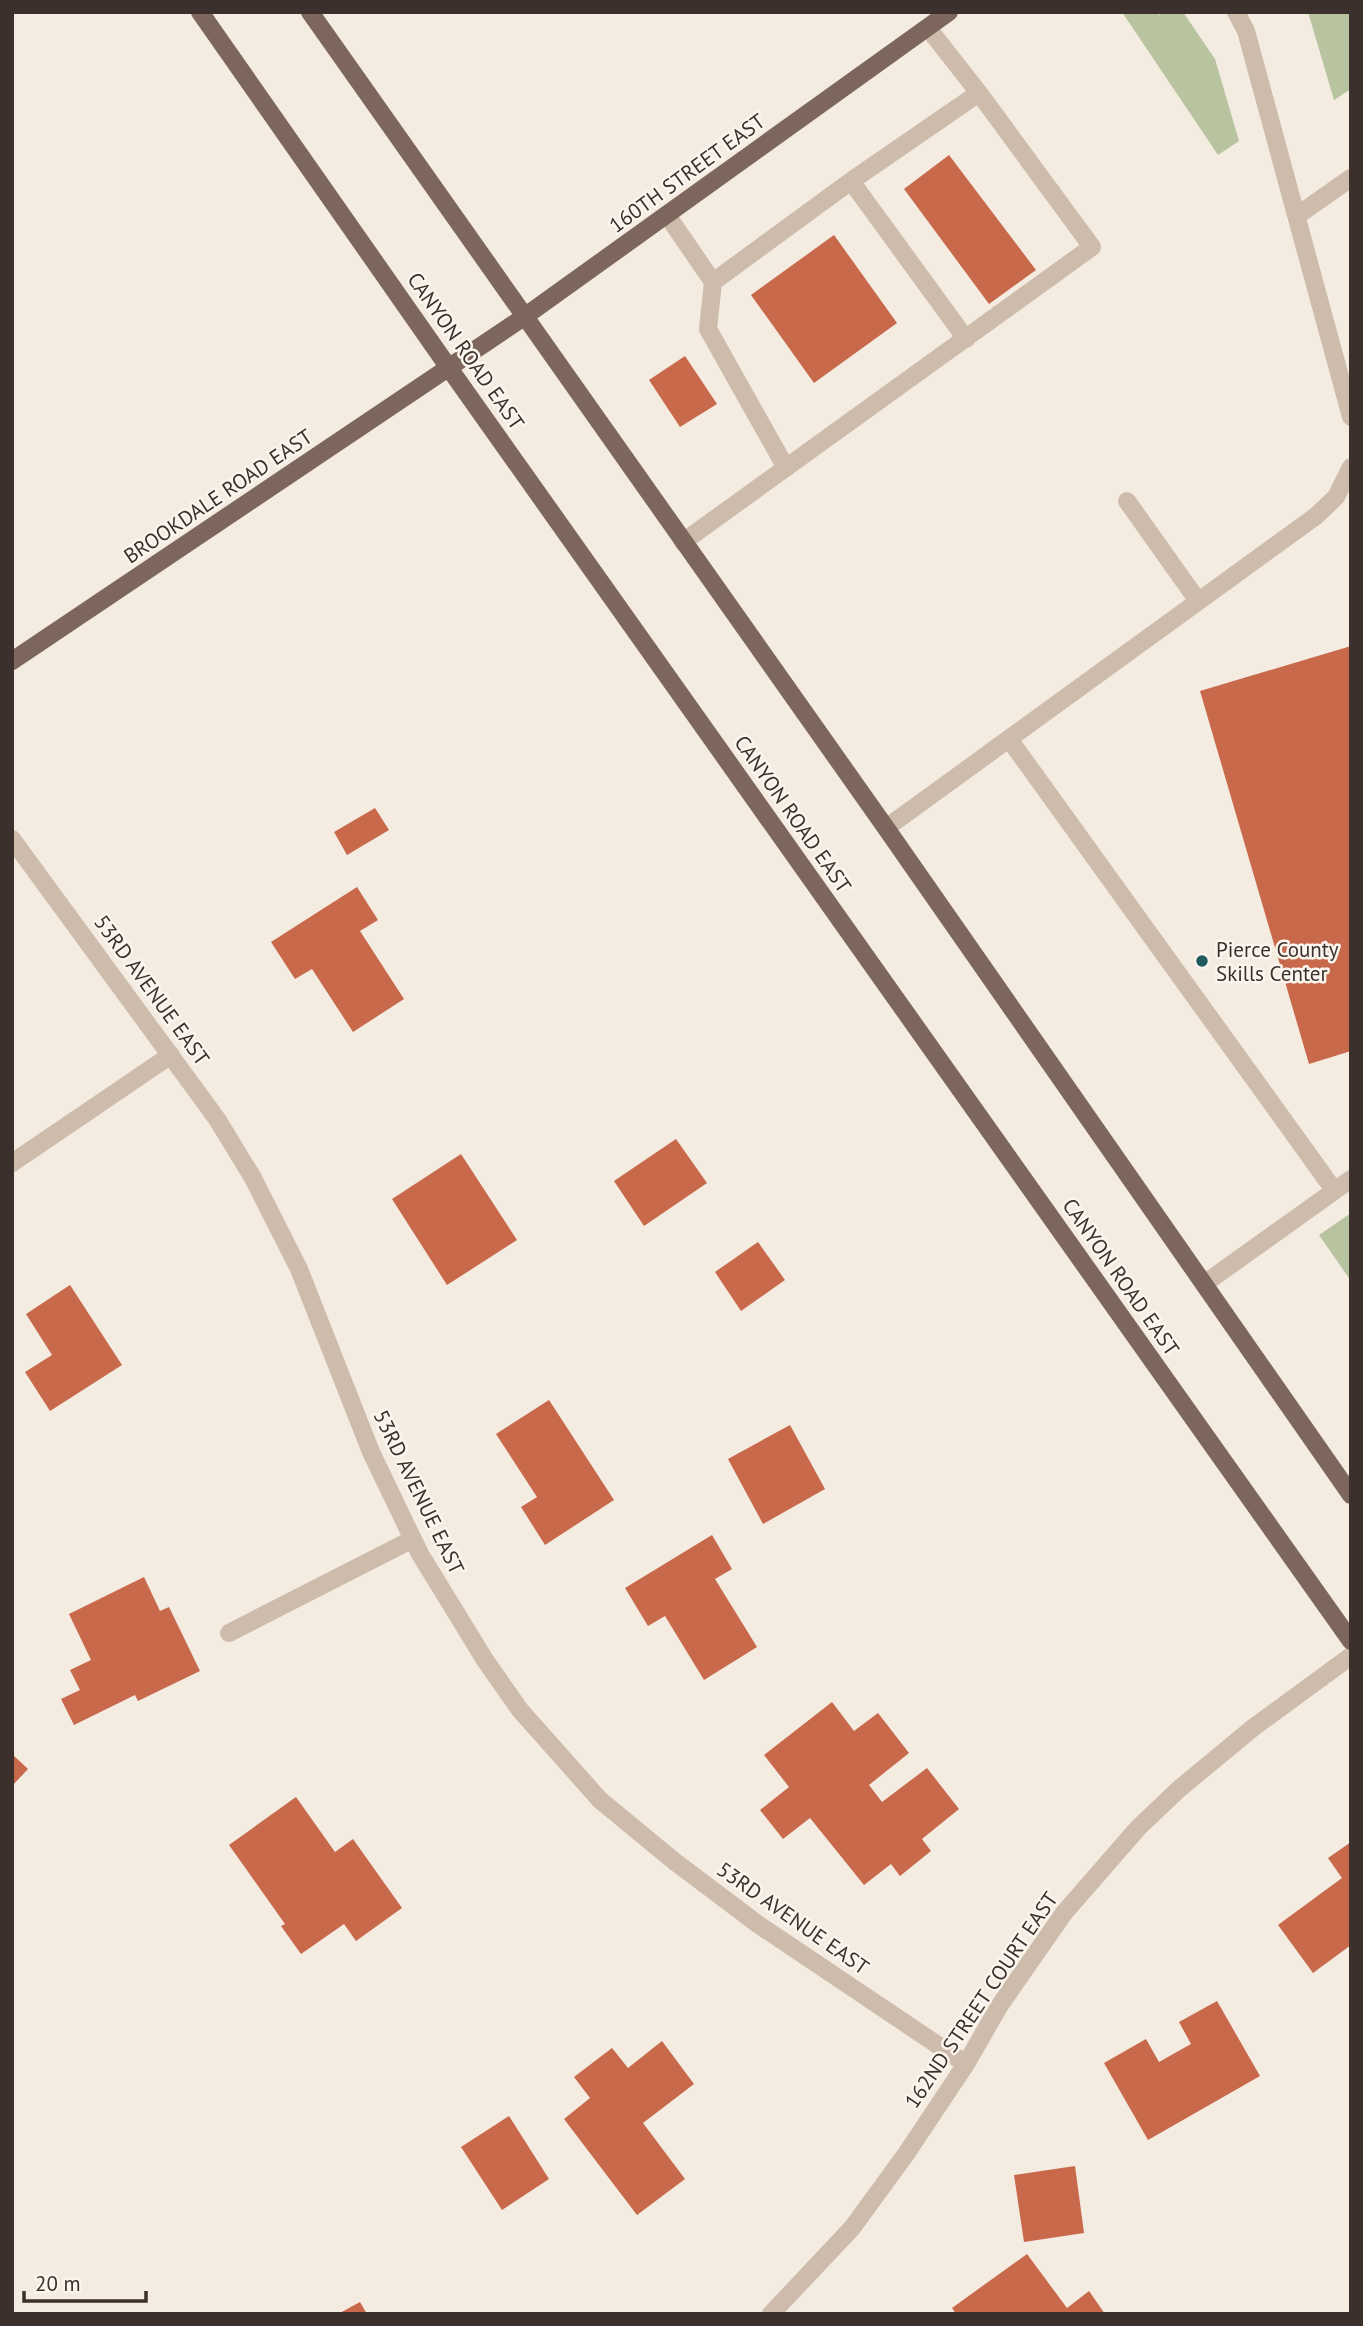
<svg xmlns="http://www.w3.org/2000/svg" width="1363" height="2326" viewBox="0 0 1363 2326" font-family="'PT Sans',sans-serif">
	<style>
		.green { fill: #b8c4a0 }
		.building { fill: #c8694b }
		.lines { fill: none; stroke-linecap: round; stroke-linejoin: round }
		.minor { stroke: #cdbbac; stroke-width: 18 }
		.major { stroke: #7d675c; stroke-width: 18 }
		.poi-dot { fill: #1f5a5e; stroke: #fbf5ee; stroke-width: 2.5 }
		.labels { text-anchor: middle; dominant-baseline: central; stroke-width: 5; stroke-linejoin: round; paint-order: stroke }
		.street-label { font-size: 21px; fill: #3b302b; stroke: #fbf5ee }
		.poi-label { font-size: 21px; fill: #3b302b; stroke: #fbf5ee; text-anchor: start }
	</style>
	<rect width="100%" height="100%" fill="#f4ebe1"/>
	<path class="green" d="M1122 12H1157L1159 15 1163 12H1183L1215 59 1239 141 1218 155Z
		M1308 12H1351V89L1334 100Z
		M1351 1213V1281L1319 1235Z"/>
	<path class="building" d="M949 155 1036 270 989 304 904 189Z
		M834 235 897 323 814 383 751 295Z
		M685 356 717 404 680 427 649 380Z
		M1351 646V1051L1309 1064 1200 691Z
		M375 808 389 830 347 855 334 832Z
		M357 887 378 920 360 931 404 999 353 1032 312 969 295 979 271 942Z
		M676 1139 707 1183 644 1226 614 1181Z
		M461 1154 517 1240 447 1285 392 1199Z
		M758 1242 785 1280 741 1311 715 1272Z
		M70 1285 122 1365 50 1411 25 1372 52 1355 26 1314Z
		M549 1400 614 1500 545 1545 521 1507 537 1497 496 1434Z
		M790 1425 825 1489 763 1524 728 1459Z
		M712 1535 732 1569 715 1579 757 1647 704 1680 665 1616 648 1626 625 1588Z
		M144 1577 160 1611 169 1607 200 1671 138 1701 135 1695 74 1725 61 1699 80 1690 70 1670 91 1660 69 1614Z
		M832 1702 854 1731 878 1713 909 1753 869 1785 882 1802 927 1768 959 1809 922 1839 931 1851 900 1876 891 1864 864 1885 810 1818 783 1839 760 1810 789 1787 764 1755Z
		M12 1754 28 1769 12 1786Z
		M296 1797 335 1852 353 1839 402 1908 356 1941 344 1924 301 1954 281 1926 285 1924 229 1845Z
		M1351 1842V1945L1313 1973 1278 1925 1342 1878 1328 1858Z
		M1217 2001 1260 2076 1148 2140 1104 2063 1146 2039 1159 2062 1191 2044 1179 2022Z
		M662 2041 694 2084 643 2123 685 2179 637 2215 564 2119 590 2098 574 2077 612 2048 628 2068Z
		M509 2116 549 2179 502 2210 461 2147Z
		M1075 2166 1084 2233 1024 2242 1014 2175Z
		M1027 2254 1067 2308 1089 2291 1105 2314H956L952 2308Z
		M360 2302 367 2314H338Z"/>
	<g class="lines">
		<path class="minor" d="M1236 12 1246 31 1351 417
			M851 181 966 339
			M667 215 713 282 851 181 979 93
			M1298 215 1351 178
			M713 282 708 329 786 468
			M1127 501 1198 601
			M683 542 1092 247 979 93 928 28
			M1009 739 1334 1190
			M886 828 1316 516 1336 497 1351 467
			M12 839 217 1119 253 1178 299 1269 371 1452 420 1554 485 1660 520 1710 600 1800 674 1861 759 1925 966 2064
			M12 1163 171 1055
			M1204 1284 1351 1179
			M229 1633 413 1539
			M771 2314 852 2228 906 2154 966 2064 1000 2005 1064 1913 1138 1828 1179 1789 1254 1727 1351 1656"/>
		<path class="major" d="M200 12 449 368 1351 1641
			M310 12 886 828 1351 1495
			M12 661 524 317 949 12"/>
	</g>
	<circle class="poi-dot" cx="1202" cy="961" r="7"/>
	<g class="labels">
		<g class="street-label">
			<text transform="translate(687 173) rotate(-36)">160TH STREET EAST</text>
			<text transform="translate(466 351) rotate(55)">CANYON ROAD EAST</text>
			<text transform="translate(218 496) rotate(-34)">BROOKDALE ROAD EAST</text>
			<text transform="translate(793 814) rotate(55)">CANYON ROAD EAST</text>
			<text transform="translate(152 990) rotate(54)">53RD AVENUE EAST</text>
			<text transform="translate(1121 1277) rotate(55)">CANYON ROAD EAST</text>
			<text transform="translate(419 1492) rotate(64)">53RD AVENUE EAST</text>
			<text transform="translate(793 1918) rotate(35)">53RD AVENUE EAST</text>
			<text transform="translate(981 2000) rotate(-56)">162ND STREET COURT EAST</text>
		</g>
		<g class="poi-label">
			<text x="1216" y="949">Pierce County<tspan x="1216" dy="24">Skills Center</tspan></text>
		</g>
	</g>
	<rect width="1363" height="2326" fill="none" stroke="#3b302b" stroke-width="28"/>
	<path d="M24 2291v10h122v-10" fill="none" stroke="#3b302b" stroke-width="3.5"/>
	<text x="35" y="2291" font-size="21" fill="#3b302b" stroke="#fbf5ee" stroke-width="5" paint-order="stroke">20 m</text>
</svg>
